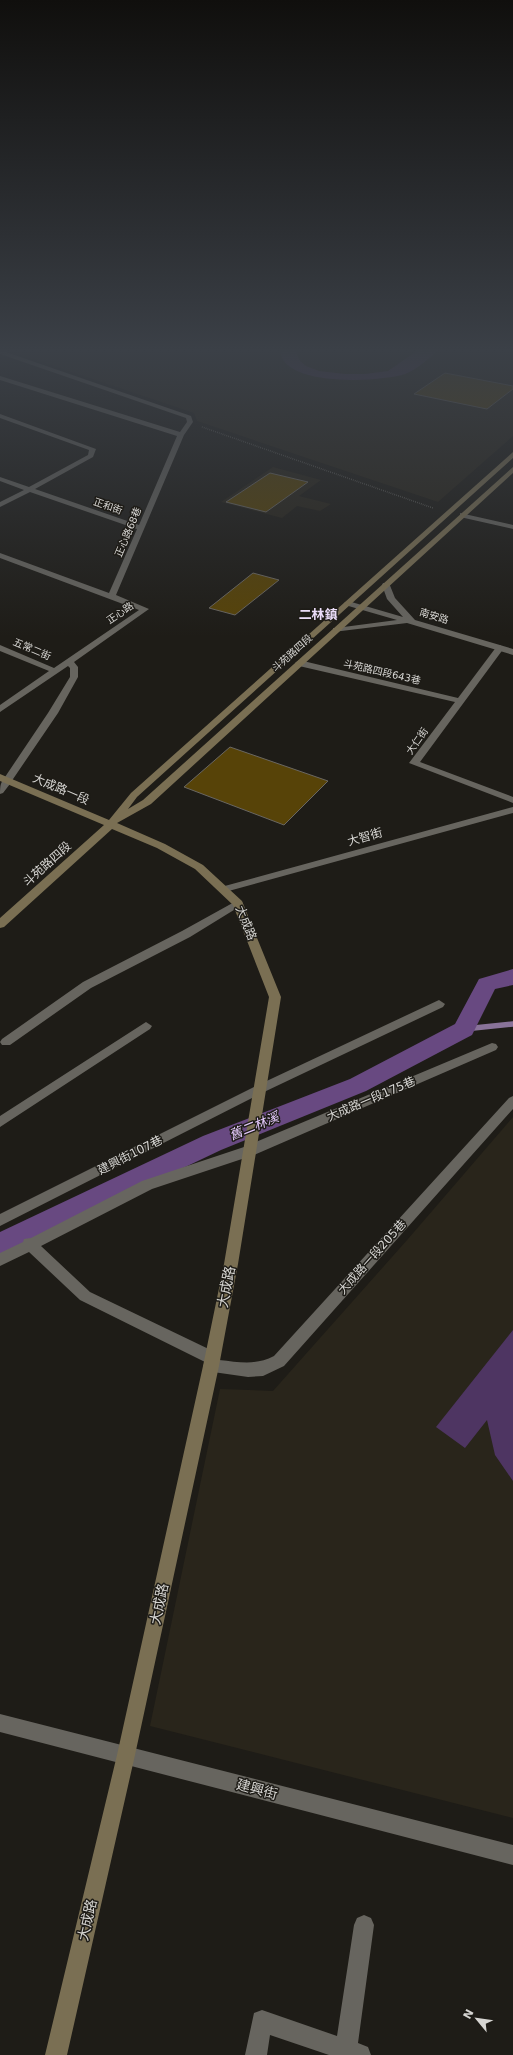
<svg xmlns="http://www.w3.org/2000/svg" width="513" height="2055" viewBox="0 0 513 2055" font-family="'DejaVu Sans','Noto Sans TC',sans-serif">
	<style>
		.built { fill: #29251b }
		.green { fill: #4e3562 }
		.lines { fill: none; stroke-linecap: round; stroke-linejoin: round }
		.stream { stroke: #897399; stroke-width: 5.5 }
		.canal { fill: #684981; fill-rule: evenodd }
		.building { fill: #574308; stroke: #6a6762 }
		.path { stroke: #82807d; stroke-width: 1.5; stroke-dasharray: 0.5 1.5; stroke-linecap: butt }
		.service { fill: #67655f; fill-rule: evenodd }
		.minor { fill: #67655f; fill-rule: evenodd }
		.tertiary { fill: #67655f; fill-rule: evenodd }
		.secondary { fill: #7a6f53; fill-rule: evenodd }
		.labels { text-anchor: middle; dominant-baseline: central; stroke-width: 3; stroke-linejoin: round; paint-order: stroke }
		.far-street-label { font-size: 10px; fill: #d6d5d2; stroke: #1e1c17 }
		.street-label { font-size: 12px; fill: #d6d5d2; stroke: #1e1c17 }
		.far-district-label { font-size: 13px; font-weight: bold; fill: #ebddf9; stroke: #1e1c17 }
		.water-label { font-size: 13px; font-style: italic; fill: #e4c9fc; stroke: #1e1c17 }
		.near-street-label { font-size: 14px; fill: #d6d5d2; stroke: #1e1c17 }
	</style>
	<rect width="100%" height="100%" fill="#1e1c17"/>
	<path class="built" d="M3 349H513V436L438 502 197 421 194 413Z
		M273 467 321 480 299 496 331 504 320 511 297 506 282 518 221 502Z
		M513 1117V1818L150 1726 220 1389 273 1391 408 1239Z"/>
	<path class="green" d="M280 349H299L297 355 300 361 306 366 319 371 345 374H365L388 371 420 349H440C430 357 417 370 405 374 381 382 280 388 280 349Z
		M513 1330V1481L495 1455 487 1420 465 1448 436 1427Z"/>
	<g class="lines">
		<path class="stream" d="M464 1029 513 1024"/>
		<path class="canal" d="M513 969V985L495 989 472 1035 366 1091 221 1150 0 1255V1232L203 1136 350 1079 455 1024 479 979Z"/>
	</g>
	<path class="building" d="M445 373 513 386V389L487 409 414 394Z
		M270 473 308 482 266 512 226 502Z
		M253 573 279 580 235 615 209 608Z
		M230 747 328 781 284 825 184 787Z"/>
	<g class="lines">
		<path class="path" d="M202 427 433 508"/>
		<path class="service" d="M460 513 513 525V529L460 517Z
			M8 777 13 780 3 793 0 794C0 787 0 779 8 777Z
			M238 900 243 903 242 905 190 937 91 988 10 1045H2L0 1042 2 1039 83 982 182 931Z
			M439 1000 445 1004 443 1007 264 1092H256L254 1089 256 1086Z
			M146 1022 152 1026 150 1029 0 1127V1116Z
			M492 1043 496 1044 498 1047 496 1050 254 1155 152 1189 41 1246 90 1292 217 1353 219 1360C240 1362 254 1366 274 1356L509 1098 513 1096V1109L284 1366 263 1376 248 1377 206 1371 203 1366 205 1362 80 1300 29 1252 0 1266V1253L23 1242 24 1239 31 1238 142 1181 244 1147Z
			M364 1915 371 1918 374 1925 358 2043 368 2047 371 2055H329L270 2035 267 2055H245L254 2013 262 2010 337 2036 354 1925 357 1918Z"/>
		<path class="minor" d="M0 350 191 416 193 422 184 435 116 595 149 609 74 662 78 667V677L58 713 11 782 8 783 3 780 48 713 70 677V668L68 666 0 712V705L49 671 0 651V645L54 668 139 610 0 558V553L109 593 137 529 30 492 0 507V502L24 490 0 481V477L29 487 88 455 89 450 0 418V414L96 449 93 457 35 489 139 525 177 436 0 380V376L180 432 187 422 186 418 0 354Z
			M500 645 504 648 420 762 513 797V803L409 763 455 702 299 666 295 663 299 660 458 698 497 646Z
			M513 807V813L225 892 220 889 221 887Z
			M260 1084 264 1086 266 1089 264 1092 0 1226V1214Z
			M0 1714 513 1845V1865L0 1732Z"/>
		<path class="tertiary" d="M383 583H389L395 598 415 620 513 649V655L407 623 333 632V628H336L397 620 345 605 344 603 348 601 403 617 387 599 382 585Z"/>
		<path class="secondary" d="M513 452V458L137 797 128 809 143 800 513 467V473L151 804 117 823 165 844 203 865 242 901 281 997 238 1264 219 1366 135 1755 67 2055H45L117 1755 203 1366 224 1264 269 997 233 905 195 869 157 848 112 829 4 927 0 928V918L104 825 0 781V774L109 820 131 793Z"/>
	</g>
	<linearGradient id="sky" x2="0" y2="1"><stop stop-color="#100f0d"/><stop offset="0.55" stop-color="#3b4047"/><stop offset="1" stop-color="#3b4047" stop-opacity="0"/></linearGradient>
	<rect width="513" height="637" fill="url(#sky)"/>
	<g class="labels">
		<g class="far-street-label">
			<text transform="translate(108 506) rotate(19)">正和街</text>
			<text transform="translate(128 532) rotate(-67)">正心路68巷</text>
			<text transform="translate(120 613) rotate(-34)">正心路</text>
			<text transform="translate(434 616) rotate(17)">南安路</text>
			<text transform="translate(32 649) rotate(23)">五常二街</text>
			<text transform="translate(292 653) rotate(-42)">斗苑路四段</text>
			<text transform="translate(382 672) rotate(13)">斗苑路四段643巷</text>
			<text transform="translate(417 741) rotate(-55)">大仁街</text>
		</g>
		<g class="street-label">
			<text transform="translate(61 789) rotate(23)">大成路一段</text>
			<text transform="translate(365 837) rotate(-16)">大智街</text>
			<text transform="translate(47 864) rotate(-42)">斗苑路四段</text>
			<text transform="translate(246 923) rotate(68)">大成路</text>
			<text transform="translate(371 1099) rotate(-23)">大成路一段175巷</text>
			<text transform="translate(130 1155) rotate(-27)">建興街107巷</text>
			<text transform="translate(372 1257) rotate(-48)">大成路一段205巷</text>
		</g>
		<g class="far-district-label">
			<text x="318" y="614">二林鎮</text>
		</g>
		<g class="water-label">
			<text transform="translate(254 1126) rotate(-22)">舊二林溪</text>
		</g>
		<g class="near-street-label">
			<text transform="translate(226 1287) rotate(-79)">大成路</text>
			<text transform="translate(159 1604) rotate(-78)">大成路</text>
			<text transform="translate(257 1789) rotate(15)">建興街</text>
			<text transform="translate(87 1920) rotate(-77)">大成路</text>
		</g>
	</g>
	<g transform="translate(477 2019) rotate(299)" stroke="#1e1c17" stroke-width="3" paint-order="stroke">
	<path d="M0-3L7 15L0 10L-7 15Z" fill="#d6d5d2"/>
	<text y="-6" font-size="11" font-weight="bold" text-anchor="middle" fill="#d6d5d2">N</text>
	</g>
</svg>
